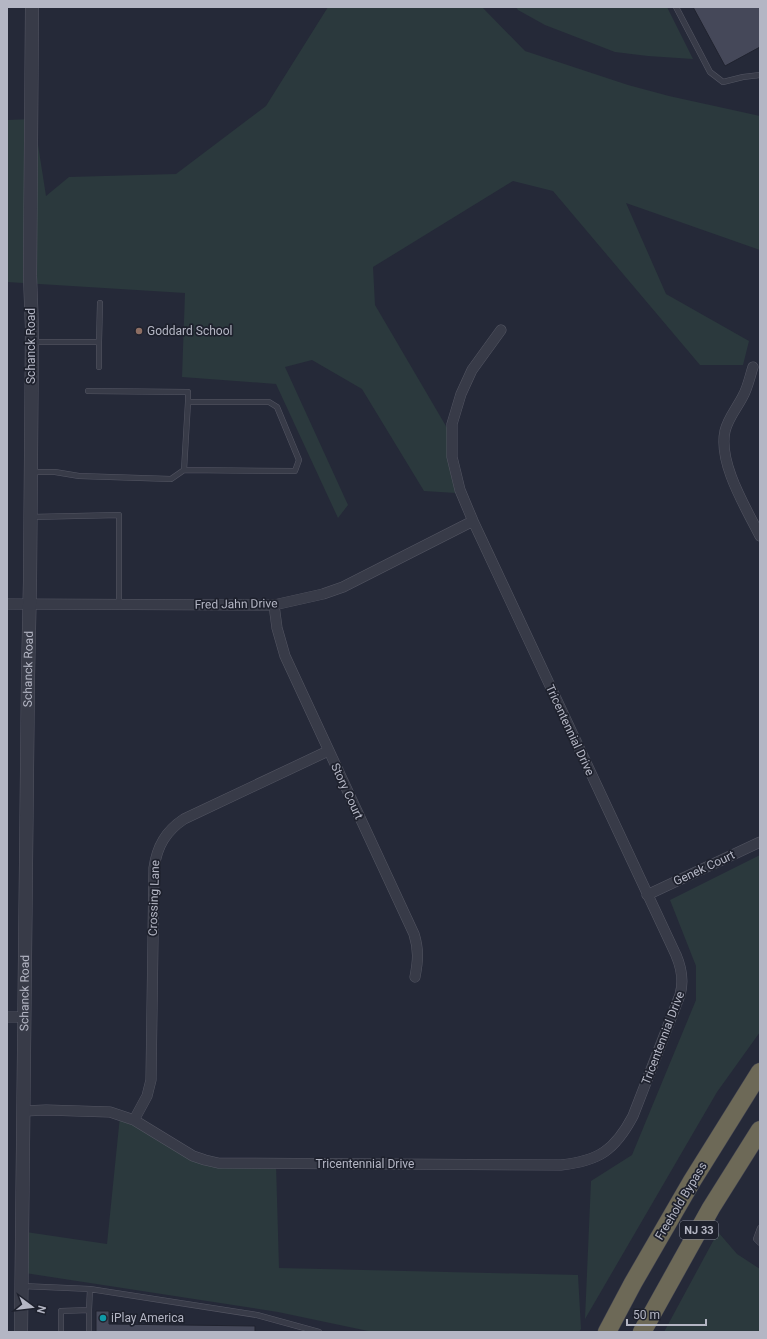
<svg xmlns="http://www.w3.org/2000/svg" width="767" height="1339" viewBox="0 0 767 1339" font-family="Roboto,sans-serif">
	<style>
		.green { fill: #2b393d }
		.building { fill: #454859; stroke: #20232f }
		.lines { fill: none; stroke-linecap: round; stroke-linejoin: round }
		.service-casing { stroke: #545663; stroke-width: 6 }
		.minor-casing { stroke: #545663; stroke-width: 11 }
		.tertiary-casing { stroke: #545663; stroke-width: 14 }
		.motorway-casing { stroke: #414350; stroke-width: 19 }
		.service { stroke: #383b48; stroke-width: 5 }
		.minor { stroke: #383b48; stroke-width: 10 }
		.tertiary { stroke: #383b48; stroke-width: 13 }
		.motorway { stroke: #6d6957; stroke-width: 18 }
		.education-dot { fill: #8d6e63; stroke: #1e212d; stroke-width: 1.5 }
		.culture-dot { fill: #0f9aa8; stroke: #1e212d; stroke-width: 1.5 }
		.labels { text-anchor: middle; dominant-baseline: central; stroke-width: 3.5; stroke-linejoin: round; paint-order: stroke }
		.shield { fill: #1e212d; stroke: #878997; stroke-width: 1 }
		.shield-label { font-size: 11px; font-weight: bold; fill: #b4b6c4 }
		.poi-label { font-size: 12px; fill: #b4b6c4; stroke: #1e212d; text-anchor: start }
		.street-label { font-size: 12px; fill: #b4b6c4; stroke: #1e212d }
	</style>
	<rect width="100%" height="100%" fill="#252938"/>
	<path class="green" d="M328 7H482L525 51 628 85 669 96 760 116V250L626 203 666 294 749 341 743 365H700L553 191 513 181 373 267 375 305 450 433 456 493 424 491 362 389 312 360 285 367 348 505 338 518 276 384 182 377 185 293 7 282V120L34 119 46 196 69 177 176 174 266 106Z
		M516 7H667L693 59 648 56 615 52 545 25 518 10Z
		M760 855V1032L717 1092 585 1319 591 1181 632 1155 696 1000V966L670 900Z
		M120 1116 203 1159 276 1164 279 1268 578 1275 581 1329 579 1332H373L278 1312 25 1273 26 1232 107 1244Z
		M718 1232 737 1254 760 1269V1332H664Z"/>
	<path class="building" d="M693 7H760V47L725 66Z
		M96 1311H109V1324L255 1326V1332H96Z"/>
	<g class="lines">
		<g class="service-casing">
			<path id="service" d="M676 7 710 72 723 82 743 77 760 75
				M33 342H99V367
				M99 342 100 303
				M88 391 188 392V402L184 470 295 471 299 460 277 407 269 402H188
				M32 472H55L79 476 171 479 184 470
				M31 517 119 515V605
				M760 1228 756 1239 760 1243
				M22 1286 90 1289 257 1315 319 1332
				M61 1332V1311L89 1310 90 1289
				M89 1332V1310"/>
		</g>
		<g class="minor-casing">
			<path id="minor" d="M753 367C750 376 748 387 743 396 737 408 728 418 725 431 718 463 746 508 760 536
				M7 604 274 605 323 594 343 587 473 521
				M274 605 277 628 285 656 414 934C419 950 418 961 415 977
				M647 895 760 842
				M7 1017H24
				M24 1111 46 1110 110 1112 134 1120 193 1156 205 1160 218 1163 561 1165C599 1161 615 1150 633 1116L680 995C684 981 682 969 676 955L473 521 460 490 452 457V424L461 394 472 370 501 330
				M134 1120 147 1096 151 1080 154 868C157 846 166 831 184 819L328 751"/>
		</g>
		<g class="tertiary-casing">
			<g id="tertiary">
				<path id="s1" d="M21 1332 28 676 30 581 32 329 30 276 32 7"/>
			</g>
		</g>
		<g class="motorway-casing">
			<path id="motorway" d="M607 1332 633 1283 692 1181 760 1072
				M642 1332 711 1208 760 1130"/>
		</g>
		<use href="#service" class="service"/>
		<use href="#minor" class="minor"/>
		<use href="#tertiary" class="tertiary"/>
		<use href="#motorway" class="motorway"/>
	</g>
	<circle class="education-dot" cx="139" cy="331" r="4"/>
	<circle class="culture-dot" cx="103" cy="1318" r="4"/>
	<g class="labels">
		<rect class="shield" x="680" y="1221" width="38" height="18" rx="3"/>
		<g class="shield-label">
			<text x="699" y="1230">NJ 33</text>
		</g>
		<g class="poi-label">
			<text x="147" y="331">Goddard School</text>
			<text x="111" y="1318">iPlay America</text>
		</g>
		<g class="street-label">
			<text transform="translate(31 346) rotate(-90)">Schanck Road</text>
			<text transform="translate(236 604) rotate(-1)">Fred Jahn Drive</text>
			<text stroke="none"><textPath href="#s1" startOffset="663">Schanck Road</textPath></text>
			<text transform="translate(570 730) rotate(65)">Tricentennial Drive</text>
			<text transform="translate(347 791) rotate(65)">Story Court</text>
			<text transform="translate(704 868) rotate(-25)">Genek Court</text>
			<text transform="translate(154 898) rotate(-88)">Crossing Lane</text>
			<text stroke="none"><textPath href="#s1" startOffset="339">Schanck Road</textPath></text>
			<text transform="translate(663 1038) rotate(-69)">Tricentennial Drive</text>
			<text x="365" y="1164">Tricentennial Drive</text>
			<text transform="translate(681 1201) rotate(-59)">Freehold Bypass</text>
		</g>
	</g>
	<rect width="767" height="1339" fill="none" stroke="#b4b6c4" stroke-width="16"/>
	<g transform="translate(32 1307) rotate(105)" stroke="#1e212d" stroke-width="3" paint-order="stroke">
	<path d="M0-3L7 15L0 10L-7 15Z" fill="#b4b6c4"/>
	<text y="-6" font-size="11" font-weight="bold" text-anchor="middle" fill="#b4b6c4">N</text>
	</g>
	<path d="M627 1319v6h79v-6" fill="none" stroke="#b4b6c4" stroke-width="2"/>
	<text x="633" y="1319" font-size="12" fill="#b4b6c4" stroke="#1e212d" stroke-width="3" paint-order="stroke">50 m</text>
</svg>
